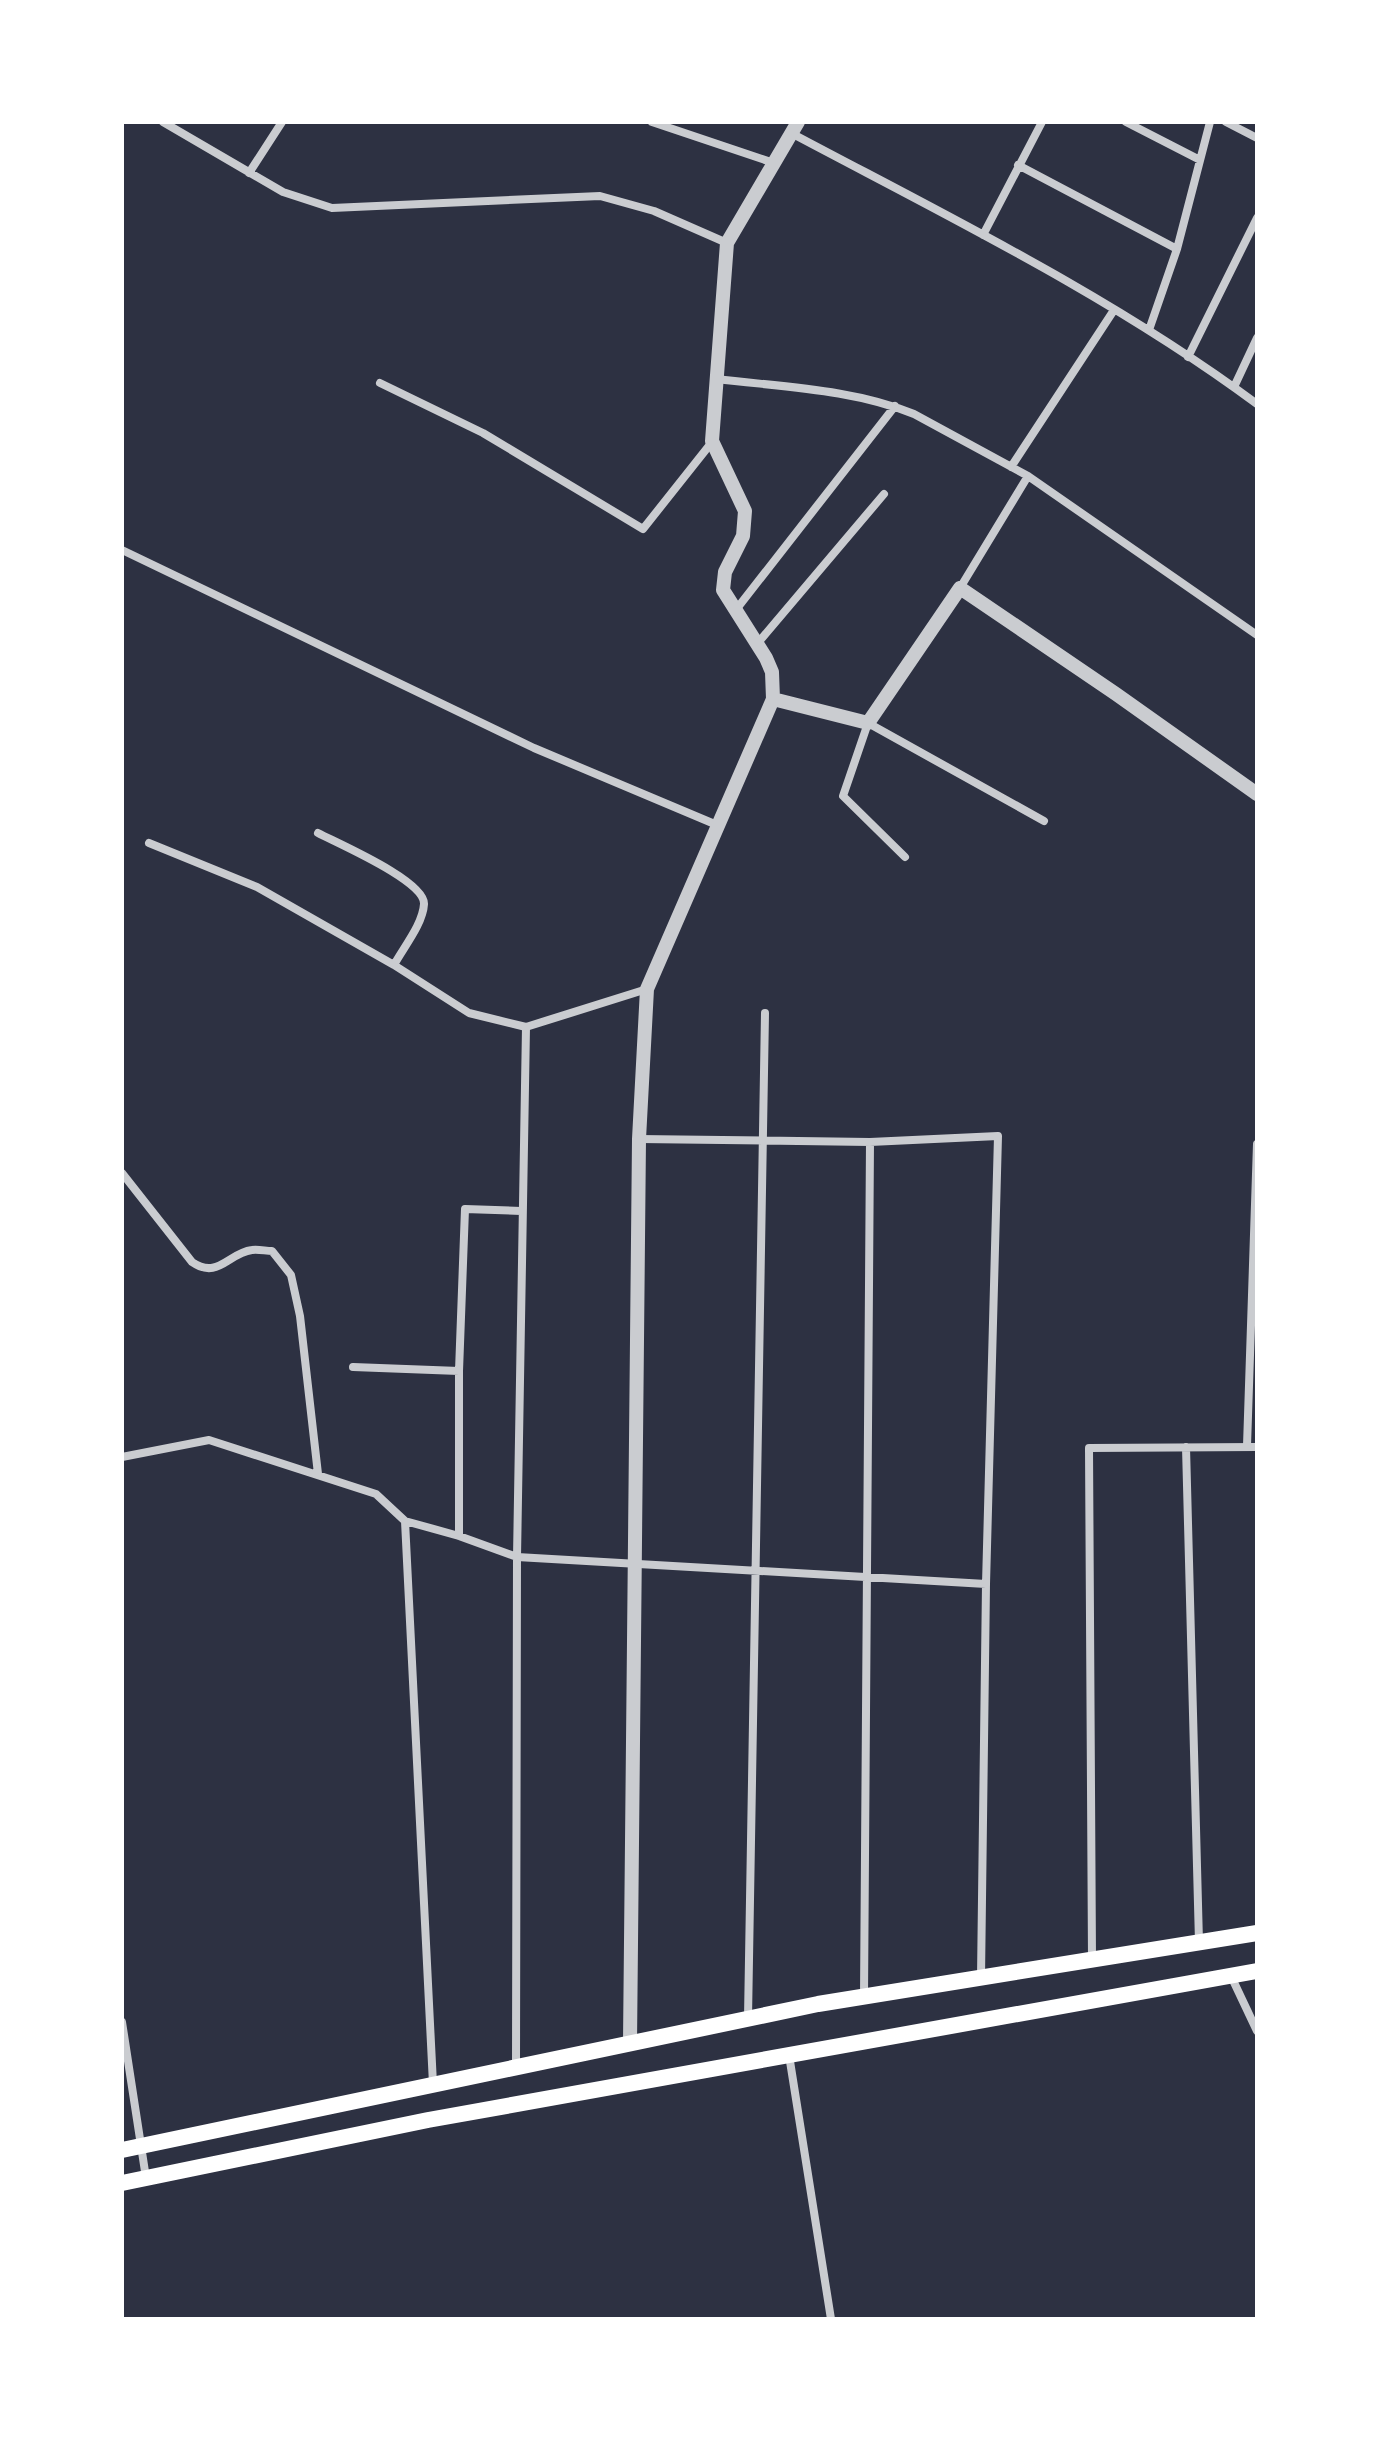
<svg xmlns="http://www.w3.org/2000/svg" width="1379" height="2441" viewBox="0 0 1379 2441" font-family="'Alegreya Sans',sans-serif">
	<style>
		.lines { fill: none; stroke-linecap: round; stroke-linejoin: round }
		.minor { stroke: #caccd0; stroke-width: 8 }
		.tertiary { stroke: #caccd0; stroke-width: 14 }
		.secondary { stroke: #fff; stroke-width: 16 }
	</style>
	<rect width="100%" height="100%" fill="#2d3142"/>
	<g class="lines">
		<path class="minor" d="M163 122 283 192 332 208 600 196 654 211 727 243
			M652 122 774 163
			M1126 122 1200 160
			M1226 122 1257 138
			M791 133C949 217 1113 297 1257 404
			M1018 165 1177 249
			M249 173 282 122
			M983 235 1042 122
			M1149 330 1177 249 1210 122
			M1188 357 1257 218
			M717 379C782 387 853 389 914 414L1028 476 1257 635
			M380 383 483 433 643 529 712 442
			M1234 387 1257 338
			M1011 467 1114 310
			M122 550 534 748 717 825
			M960 588 1028 476
			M735 611 895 406
			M757 644 884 494
			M318 833C339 844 425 881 424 904 423 924 403 948 394 965
			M149 843 257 887 394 965 469 1013 526 1027
			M905 857 843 796 868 723 1044 821
			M639 1139 870 1142 998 1136 986 1584 981 1978
			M122 1173 192 1262C218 1280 228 1253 252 1250 258 1249 266 1251 272 1251L291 1275 300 1316 318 1474
			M353 1367 459 1371
			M1247 1446 1257 1144
			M1186 1447 1199 1942
			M122 1457 209 1440 376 1494 405 1521 459 1536 517 1557 986 1584
			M405 1521 433 2084
			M459 1536V1371L465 1209 521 1211
			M1092 1959 1089 1448 1257 1447
			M1231 1976 1257 2031
			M864 1997 870 1142
			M748 2018 765 1013
			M122 2022 146 2178
			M789 2055 831 2319
			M516 2067 517 1557 526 1027 647 989"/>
		<path class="tertiary" d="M773 699 868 723 960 588 1116 694 1257 794
			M630 2043 639 1139 647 989 773 699 772 672 766 658 723 590 725 572 743 536 745 511 712 441 727 243 798 122"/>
		<path class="secondary" d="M122 2150 818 2004 1257 1933
			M122 2183 428 2120 1257 1971"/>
	</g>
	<rect width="1379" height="2441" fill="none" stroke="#ffffff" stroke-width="248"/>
</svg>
